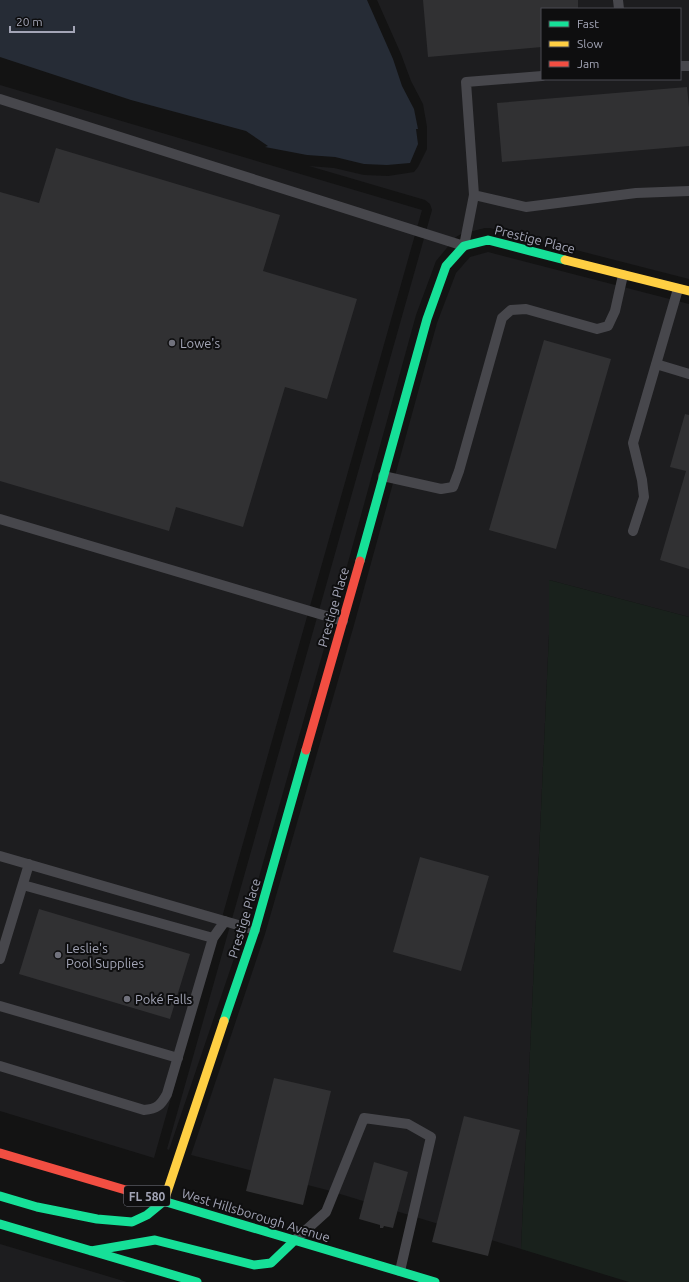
<svg xmlns="http://www.w3.org/2000/svg" width="689" height="1282" viewBox="0 0 689 1282" font-family="Ubuntu,sans-serif">
	<style>
		.built { fill: #1d1d1f; fill-rule: evenodd }
		.green { fill: #19211c }
		.water { fill: #262c36 }
		.building { fill: #313133 }
		.lines { fill: none; stroke-linecap: round; stroke-linejoin: round }
		.lane { stroke: #47474c; stroke-width: 10 }
		.fast { stroke: #16e098; stroke-width: 9 }
		.slow { stroke: #ffcf43; stroke-width: 9 }
		.jam { stroke: #f24e42; stroke-width: 9 }
		.poi-dot { fill: #71727d; stroke: #0e0e0f; stroke-width: 1.5 }
		.labels { text-anchor: middle; dominant-baseline: central; stroke-width: 4; stroke-linejoin: round; paint-order: stroke }
		.shield { fill: #0e0e0f; stroke: #767884; stroke-width: 1 }
		.shield-label { font-size: 12px; font-weight: bold; fill: #a3a5b6 }
		.street-label { font-size: 13px; fill: #a3a5b6; stroke: #0e0e0f }
		.poi-label { font-size: 13px; fill: #a3a5b6; stroke: #0e0e0f; text-anchor: start }
	</style>
	<rect width="100%" height="100%" fill="#131313"/>
	<path class="built" d="M377 0H689V279L490 228H485L461 234 456 237 436 261 416 315 333 617 245 926 169 1150 167 1149 432 210 430 204 425 200 309 166 334 168 364 175 388 176 414 172 418 167 427 149V127L423 104 411 81 401 54ZM542 9H680V79H542Z
		M0 85 422 210 154 1158 0 1111Z
		M488 252 689 304V617L549 580V635L521 1249 327 1190 191 1155 265 934 354 625 437 323 456 273 470 257Z
		M0 1244 127 1282H0Z"/>
	<path class="green" d="M549 580 689 617V1282H629L521 1249 549 635Z"/>
	<path class="water" d="M0 0H367L393 59 402 86 414 109 418 129H416L418 144 410 163 387 165 364 164 335 157 307 155 265 147 268 146 246 131 131 100 0 57Z"/>
	<path class="building" d="M423 0H578V9H542V47L428 57Z
		M687 87 689 107V146L502 162 497 103Z
		M56 148 280 215 263 271 357 299 327 399 285 387 243 527 176 507 169 531 0 481V192L39 203Z
		M544 340 611 359 556 549 489 530Z
		M685 414 689 415V569L660 560 686 471 670 467Z
		M420 857 489 876 461 971 393 952Z
		M39 909 190 954 170 1019 19 974Z
		M274 1078 331 1091 303 1205 246 1191Z
		M464 1116 520 1130 488 1256 432 1242Z
		M374 1162 408 1172 393 1228 384 1226 383 1228H380V1225L359 1219Z"/>
	<g class="lines">
		<path class="lane" d="M618 0 619 9
			M680 66H689
			M0 99 464 246 474 195 526 207 636 193 689 191
			M474 195 466 82 542 76
			M656 364 689 374
			M383 476 441 489 453 487 459 471 502 318 511 310 526 309 597 329 608 326 615 311 623 275
			M0 519 343 621
			M633 531 644 497 642 480 633 443 678 289
			M0 856 255 930
			M23 885 213 938
			M0 959 29 864
			M0 1006 178 1058
			M0 1066 144 1110C157 1109 161 1105 167 1094L213 938 225 921
			M295 1240 326 1212 364 1118 408 1124 431 1137 400 1271"/>
		<path class="fast" d="M360 561 427 319 446 266 464 246 488 240 565 260
			M224 1021 255 930 306 750
			M0 1196 37 1207 97 1219 132 1222 147 1215 164 1201
			M163 1201 435 1282
			M0 1224 197 1282
			M91 1251 155 1240 254 1265 271 1263 295 1240"/>
		<path class="slow" d="M565 260 689 291
			M164 1201 224 1021"/>
		<path class="jam" d="M306 750 360 561
			M0 1153 163 1201"/>
	</g>
	<g class="poi-dot">
		<circle cx="172" cy="343" r="4"/>
		<circle cx="58" cy="955" r="4"/>
		<circle cx="127" cy="999" r="4"/>
	</g>
	<g class="labels">
		<rect class="shield" x="124" y="1186" width="46" height="20" rx="3"/>
		<g class="shield-label">
			<text x="147" y="1196">FL 580</text>
		</g>
		<g class="street-label">
			<text transform="translate(535 239) rotate(14)">Prestige Place</text>
			<text transform="translate(333 607) rotate(-74)">Prestige Place</text>
			<text transform="translate(244 918) rotate(-73)">Prestige Place</text>
			<text transform="translate(256 1215) rotate(17)">West Hillsborough Avenue</text>
		</g>
		<g class="poi-label">
			<text x="180" y="343">Lowe's</text>
			<text x="66" y="948">Leslie's<tspan x="66" dy="15">Pool Supplies</tspan></text>
			<text x="135" y="999">Poké Falls</text>
		</g>
	</g>
	<rect x="541" y="8" width="140" height="72" fill="#0e0e0f" stroke="#4a4a52"/>
	<rect x="549" y="21" width="20" height="6" fill="#16e098" stroke="#4a4a52"/>
	<text x="577" y="28" font-size="12" fill="#a3a5b6">Fast</text>
	<rect x="549" y="41" width="20" height="6" fill="#ffcf43" stroke="#4a4a52"/>
	<text x="577" y="48" font-size="12" fill="#a3a5b6">Slow</text>
	<rect x="549" y="61" width="20" height="6" fill="#f24e42" stroke="#4a4a52"/>
	<text x="577" y="68" font-size="12" fill="#a3a5b6">Jam</text>
	<path d="M10 26v6h64v-6" fill="none" stroke="#a3a5b6" stroke-width="2"/>
	<text x="16" y="26" font-size="12" fill="#a3a5b6" stroke="#0e0e0f" stroke-width="3" paint-order="stroke">20 m</text>
</svg>
